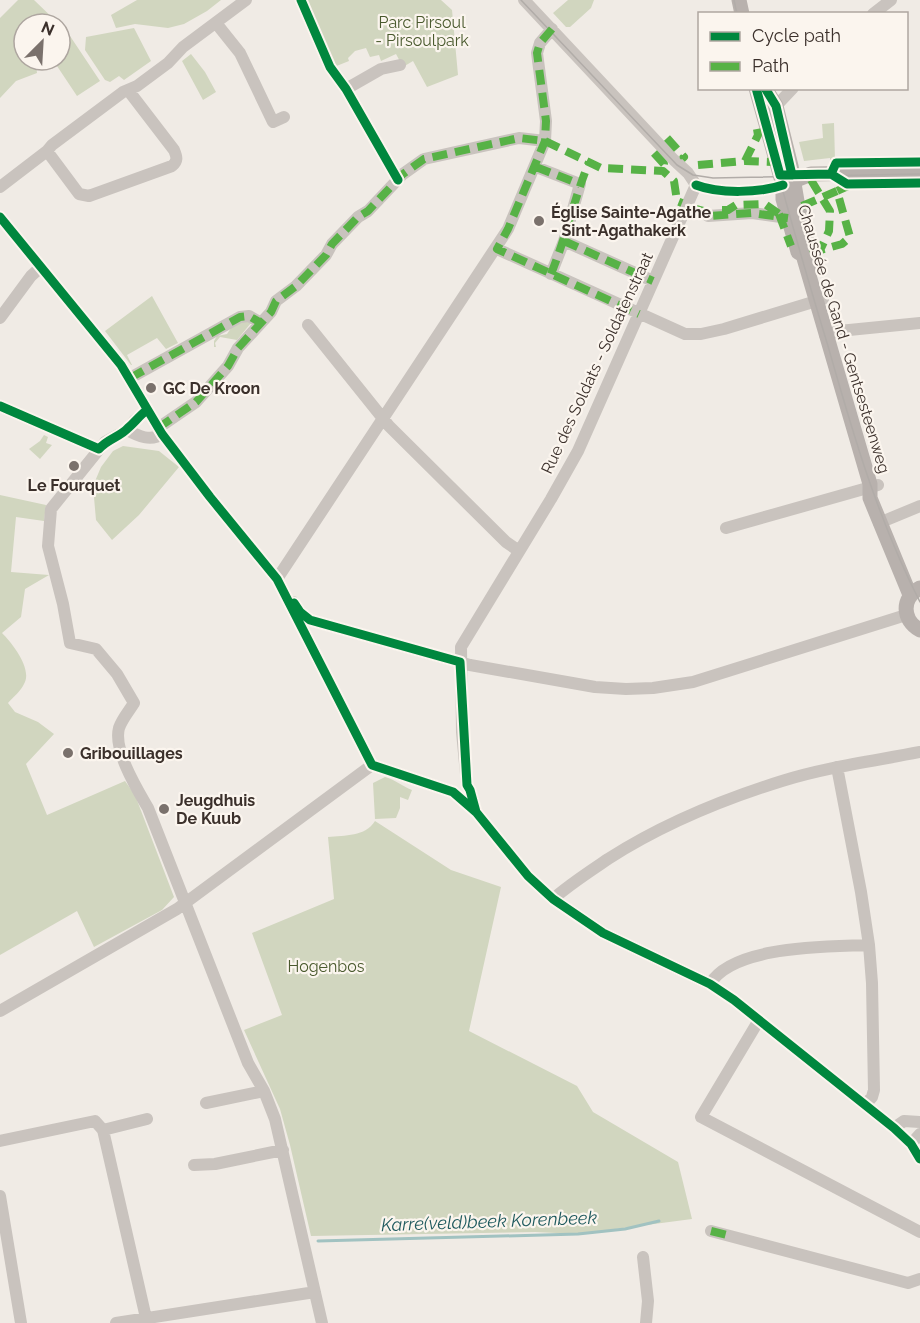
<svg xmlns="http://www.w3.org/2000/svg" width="920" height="1323" viewBox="0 0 920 1323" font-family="Raleway,sans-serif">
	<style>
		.green { fill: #d1d6bf }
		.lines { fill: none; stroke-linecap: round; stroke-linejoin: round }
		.stream { stroke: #a1c2c1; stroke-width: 3 }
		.minor { stroke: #c9c3be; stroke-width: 12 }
		.major { stroke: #b8b1ad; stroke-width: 15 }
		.tram { stroke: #b1aca8; stroke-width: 1.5 }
		.quiet { stroke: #57b246; stroke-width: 8; stroke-dasharray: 15 8; stroke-linecap: butt }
		.cycleway-casing { stroke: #fbf5ee; stroke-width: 13 }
		.cycleway { stroke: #00873e; stroke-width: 9 }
		.poi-dot { fill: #7a716c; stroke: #fbf5ee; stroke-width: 2 }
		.labels { text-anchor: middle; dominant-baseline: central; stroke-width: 4.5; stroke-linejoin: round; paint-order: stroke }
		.park-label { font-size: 16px; fill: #4a5a2e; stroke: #fbf5ee }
		.poi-label { font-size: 16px; font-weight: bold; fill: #3b302b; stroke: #fbf5ee; text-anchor: start }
		.street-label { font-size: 16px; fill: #3b302b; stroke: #fbf5ee }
		.water-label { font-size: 18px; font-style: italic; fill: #1f5a5e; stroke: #fbf5ee }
	</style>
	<rect width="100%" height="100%" fill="#f0ebe5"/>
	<path class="green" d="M18 0H34L59 24H24V60H35L37 73 16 81 0 98V18Z
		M137 0H221L207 11 184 24 168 28 135 24 116 28 111 15Z
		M305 0H441L452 10 458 75 427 87 413 61 403 67 396 54 381 61 379 55 370 57 366 48 355 51 348 58 349 61 334 67Z
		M568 0H594L591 8 570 27H566L553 13Z
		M134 28 151 61 124 80 119 76 110 82 105 80 85 50 86 37Z
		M70 36 100 81 77 96 53 60H60V43Z
		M191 54 205 72 216 92 203 100 182 61Z
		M834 123 835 160H830V158L804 161 799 142 823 138 822 124Z
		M152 296 178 343 166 349 157 338 127 355 132 365H131L105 331Z
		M244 319 251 323 237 340 220 337 215 343 216 347H214V341L217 336 227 334 231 328Z
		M44 435 48 437 46 443 52 445 40 459 29 449 40 441Z
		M123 446 159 451 179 467 139 515 112 540 96 520 93 486 101 467 113 451Z
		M0 495 46 505 44 521 16 517 11 572 49 575 25 589 21 617 2 633C12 643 33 669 24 684 21 691 13 697 8 703L15 712 38 722 54 734 26 764 47 815 125 781 135 795 174 897 162 910 94 947 77 911 0 955Z
		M385 777C396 780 402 786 412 790L408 800 400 797V808L396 818 375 819 373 783Z
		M375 821 451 870 501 887 469 1031 577 1086 593 1112 678 1162 692 1219 578 1234 535 1232 311 1236 290 1145 280 1109 244 1030 282 1015 252 933 334 899 328 837C345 835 365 837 375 821Z"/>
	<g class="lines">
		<path class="stream" d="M318 1241 578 1234 625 1229 659 1221"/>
		<path class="minor" d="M301 0 330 67 346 89 398 180
			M524 0 674 160 688 173 696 185
			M873 14 891 0
			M216 23 240 53 273 122 284 117
			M346 89 381 69 400 65
			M776 106 793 88
			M47 151 79 194 89 196 172 166C178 161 177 157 174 150L128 90
			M536 167 580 184 564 241 551 274
			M696 185C719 194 760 193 783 185
			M0 187 47 151 52 145 123 92 137 86 168 63 183 47 246 0
			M708 216 752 213 788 218
			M0 217 121 365 162 434 210 497 277 579 372 765 453 792 476 812 528 876 553 899 603 933 710 984 734 1000 894 1128 911 1144 920 1159
			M564 241 653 281
			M497 249 685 334H701L724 329 823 299
			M0 318 31 276 41 267
			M308 325 389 426 506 542 519 551
			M825 335 839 331 920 323
			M130 378 240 317 249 316 261 323
			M0 406 99 449
			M147 410 135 420 127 430 105 442 51 509 48 546 63 604 70 643 96 649 117 674 134 703C129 711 122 719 119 728 113 750 137 789 148 808L248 1063 264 1091 275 1119 322 1323
			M158 428 196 402 228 366 238 348 271 312 276 301 296 286 326 255 332 244 358 217 368 211 403 174 424 159 519 138 545 141
			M127 430C138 436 151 442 162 434
			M879 523 920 506
			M726 528 878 485
			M277 579 508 229 545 141 546 121 537 53 540 43 552 29
			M293 602 300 612 310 620 470 665 595 687 626 689 653 688 693 682 906 615
			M837 767 861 892 869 945 872 983 874 1090 872 1097 865 1105
			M476 812 470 790 467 785 462 732 461 647 551 499 578 451 696 185
			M553 899C570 884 589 872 608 859 661 825 721 800 782 781 827 767 874 761 920 752
			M710 984C733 945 828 947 869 945
			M0 1011 177 909 372 765
			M759 1020 701 1117 920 1232
			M206 1103 264 1091
			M894 1128 904 1121 920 1122
			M103 1130 146 1318
			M0 1141 95 1121 103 1130 147 1119
			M911 1144 920 1134
			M194 1165 215 1164 283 1150
			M0 1196 21 1323
			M711 1231 908 1283 920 1279
			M643 1257 648 1301 646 1323
			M116 1323 315 1292"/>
		<path class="major" d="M739 0 742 14
			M756 88 783 185V199L798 252 803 255 870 484V498L910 595
			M765 88 776 106 791 166 798 207 814 267
			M786 184 811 174 920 172
			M920 588C901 598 902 620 920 630"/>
		<path class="tram" d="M521 0 677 165 693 175 713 178 920 174
			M734 0 737 14
			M755 88C778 175 802 261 828 346 853 434 878 520 920 602"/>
		<path class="quiet" d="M552 29 540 43 537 53 546 121 545 141 508 229 497 249 639 314
			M667 138 684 157 682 159
			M654 153 664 164 663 171
			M745 161 758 135 757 129
			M698 165 745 161 773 162
			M536 167 580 184
			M811 180 830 211 829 231 816 259
			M802 206 837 191
			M693 208 704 211 708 216 752 213 788 218
			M722 210H728L736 205 765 204 779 214 783 213
			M779 214 791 246
			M564 241 653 281
			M810 253 842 244 850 237 837 191 848 186
			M551 274C566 237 574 199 589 162
			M130 378 240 317 249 316 261 323
			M158 428 196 402 228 366 238 348 271 312 276 301 296 286 326 255 332 244 358 217 368 211 403 174 424 159 519 138 545 141 601 168 663 171 674 181 677 201 682 203
			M711 1231 727 1235"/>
		<g class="cycleway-casing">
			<path id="cycleway" d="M301 0 330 67 346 89 398 180
				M756 88 780 175 831 174
				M765 88 776 106 792 175
				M831 174 836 163 920 162
				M831 174 847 184 920 183
				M696 185C719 194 760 193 783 185
				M0 217 121 365 162 434 210 497 277 579 372 765 453 792 476 812 528 876 553 899 603 933 710 984 734 1000 894 1128 911 1144 920 1159
				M0 406 99 449C107 439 120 437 128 428 135 422 139 416 147 410
				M294 603 300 612 310 620 460 662 467 785 470 790 476 812"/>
		</g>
		<use href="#cycleway" class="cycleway"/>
	</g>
	<g class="poi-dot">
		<circle cx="539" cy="221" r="6"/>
		<circle cx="151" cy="388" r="6"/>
		<circle cx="74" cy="466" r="6"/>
		<circle cx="68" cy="753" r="6"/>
		<circle cx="164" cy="809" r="6"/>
	</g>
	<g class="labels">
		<g class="park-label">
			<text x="422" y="22">Parc Pirsoul<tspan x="422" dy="18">- Pirsoulpark</tspan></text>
			<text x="326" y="966">Hogenbos</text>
		</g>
		<g class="poi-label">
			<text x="551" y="212">Église Sainte-Agathe<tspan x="551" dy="18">- Sint-Agathakerk</tspan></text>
			<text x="163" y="388">GC De Kroon</text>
			<text x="74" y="485" text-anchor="middle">Le Fourquet</text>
			<text x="80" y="753">Gribouillages</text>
			<text x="176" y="800">Jeugdhuis<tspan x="176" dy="18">De Kuub</tspan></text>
		</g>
		<g class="street-label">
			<text transform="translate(844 339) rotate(73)">Chaussée de Gand - Gentsesteenweg</text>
			<text transform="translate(597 363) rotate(-65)">Rue des Soldats - Soldatenstraat</text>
		</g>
		<g class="water-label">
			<text transform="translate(489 1221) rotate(-2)">Karre(veld)beek Korenbeek</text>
		</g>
	</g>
	<rect x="698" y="12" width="210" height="78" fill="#fbf5ee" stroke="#aea6a0" stroke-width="1.5"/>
	<rect x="710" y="32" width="30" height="9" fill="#00873e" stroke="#aea6a0" stroke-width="1.5"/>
	<text x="752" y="42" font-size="18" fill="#3b302b">Cycle path</text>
	<rect x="710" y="62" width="30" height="9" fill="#57b246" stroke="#aea6a0" stroke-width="1.5"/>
	<text x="752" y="72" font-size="18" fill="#3b302b">Path</text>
	<g transform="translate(42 42) rotate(24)"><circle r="28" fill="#fbf5ee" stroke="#aea6a0" stroke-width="1.5"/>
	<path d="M0-4.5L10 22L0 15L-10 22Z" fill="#7a716c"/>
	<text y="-9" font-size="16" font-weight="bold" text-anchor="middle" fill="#3b302b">N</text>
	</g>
</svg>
